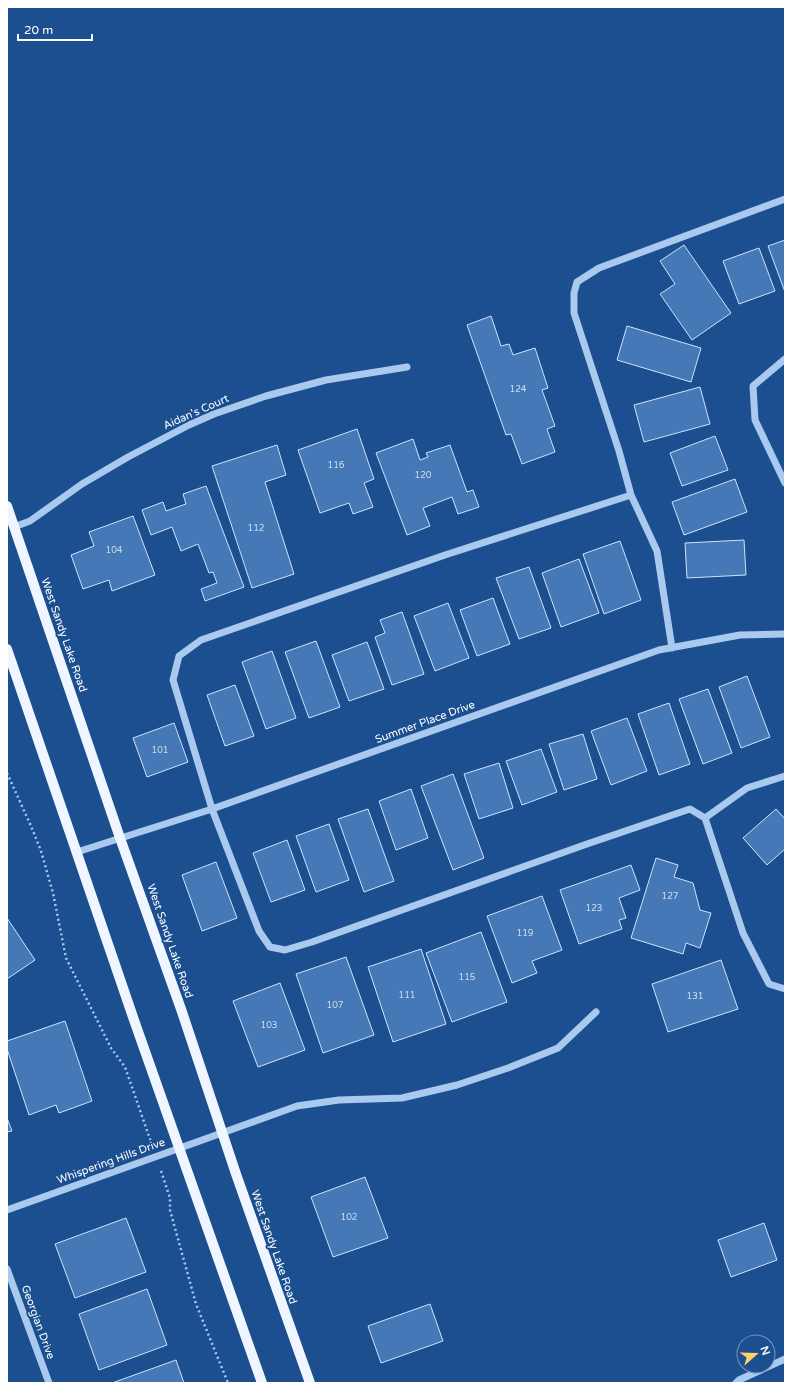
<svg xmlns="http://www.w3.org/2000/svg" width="792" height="1390" viewBox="0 0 792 1390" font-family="'Varela Round',sans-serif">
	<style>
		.building { fill: #4478b7; stroke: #cfe3fa }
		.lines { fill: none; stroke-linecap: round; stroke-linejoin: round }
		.path { stroke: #a9c9ee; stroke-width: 2.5; stroke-dasharray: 2 3; stroke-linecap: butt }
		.minor { stroke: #a9c9ee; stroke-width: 7 }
		.major { stroke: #f0f6ff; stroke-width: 10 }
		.labels { text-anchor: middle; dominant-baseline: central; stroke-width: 4; stroke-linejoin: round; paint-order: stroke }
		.number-label { font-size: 9px; fill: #d0dded }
		.street-label { font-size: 11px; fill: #fff; stroke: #1b4f8f }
	</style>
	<rect width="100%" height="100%" fill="#1b4f8f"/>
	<path class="building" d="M785 240V292L768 246Z
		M684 245 731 313 692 340 660 294 675 284 660 261Z
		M759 248 775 291 739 304 723 261Z
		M491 316 501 346 509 344 513 355 535 348 548 388 542 390 555 426 547 429 555 452 522 464 511 434 506 435 467 325Z
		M627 326 701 348 691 382 617 360Z
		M700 387 710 424 644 442 634 405Z
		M357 429 374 479 364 483 373 507 353 514 349 503 320 513 298 450Z
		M715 436 728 470 682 486 670 453Z
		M413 439 420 460 428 457 426 453 450 445 467 492 473 490 479 507 458 514 452 497 423 508 430 526 407 535 376 453Z
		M277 445 286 475 265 482 294 574 252 588 212 466Z
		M735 479 747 512 684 535 672 502Z
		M206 486 244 587 205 601 201 589 217 583 213 572 209 573 198 544 181 551 172 527 151 535 142 510 163 502 166 511 186 504 183 494Z
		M133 516 155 575 112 591 109 580 83 589 71 555 94 546 89 532Z
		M744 540 746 575 687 578 685 543Z
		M620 541 641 600 604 614 583 554Z
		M579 559 599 613 561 627 542 573Z
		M529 567 551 628 519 639 496 578Z
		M493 598 510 644 477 656 460 610Z
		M448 603 469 658 435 671 414 616Z
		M402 612 424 674 392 685 375 637 385 633 380 620Z
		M316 641 340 707 309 718 285 652Z
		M367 642 384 689 349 701 332 655Z
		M272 651 296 718 266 729 242 662Z
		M747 676 770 737 741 748 719 687Z
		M235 685 254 736 225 746 207 695Z
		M708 689 732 753 703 764 679 699Z
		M669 703 690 764 659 775 638 714Z
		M627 718 647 771 611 785 591 731Z
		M174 723 188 762 147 777 133 738Z
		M583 734 597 779 564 790 549 744Z
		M541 749 557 792 522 805 506 761Z
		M499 763 513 808 479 819 464 774Z
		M453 774 484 858 453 870 421 786Z
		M411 789 428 838 396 850 379 801Z
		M368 809 394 881 364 892 338 819Z
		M776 809 785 819V849L767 865 743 838Z
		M329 824 349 880 316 892 296 836Z
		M287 840 305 890 271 902 253 853Z
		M656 858 678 865 674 877 693 883 700 910 711 913 700 948 686 943 683 954 631 938Z
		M216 862 237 918 202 931 182 875Z
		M631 865 640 890 619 898 626 918 619 920 622 929 579 944 560 890Z
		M542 896 562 950 532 961 537 973 512 983 487 916Z
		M7 918 35 960 7 979Z
		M481 932 507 1002 452 1022 426 953Z
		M421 949 446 1024 393 1042 368 967Z
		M346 957 374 1035 323 1053 296 974Z
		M721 960 738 1009 668 1032 652 984Z
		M280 983 305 1050 258 1067 233 1001Z
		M65 1021 92 1101 59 1113 56 1105 29 1115 7 1049V1041Z
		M7 1118 12 1131 7 1132Z
		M365 1177 388 1238 333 1257 311 1197Z
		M126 1218 146 1272 75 1298 55 1244Z
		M764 1223 777 1260 731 1277 718 1240Z
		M147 1289 167 1345 99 1370 79 1314Z
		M430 1304 443 1341 381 1363 368 1326Z
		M176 1360 184 1383H112Z"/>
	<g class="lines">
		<path class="path" d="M7 773 31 826 41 851 53 893 66 958 111 1048 125 1067 151 1142
			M161 1171 170 1198V1210L196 1304 228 1383"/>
		<path class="minor" d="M785 359 753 386 755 420 785 483
			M631 495 445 555 201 640 179 656 173 680 212 809 259 931 270 947 285 950 312 942 587 844 690 809 705 818 743 933 769 984 785 989
			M14 527 30 521 82 484 128 457 189 425 214 414 266 396 326 380 407 367
			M672 648 657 551 631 495 619 451 574 313V293L577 282 599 268 785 199
			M705 818 747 788 785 776
			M77 852 212 809 659 650 740 635 785 634
			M7 1210 297 1106 339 1100 402 1098 457 1085 508 1068 558 1048 596 1012
			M7 1269 49 1383
			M736 1383 739 1380 785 1359"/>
		<path class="major" d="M7 506 120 838 181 1009 236 1174 310 1383
			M7 649 134 1020 262 1383"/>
	</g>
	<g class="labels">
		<g class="number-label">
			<text x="518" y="389">124</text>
			<text x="336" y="465">116</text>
			<text x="423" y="475">120</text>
			<text x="256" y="528">112</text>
			<text x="114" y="550">104</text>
			<text x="160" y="750">101</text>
			<text x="670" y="896">127</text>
			<text x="594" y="908">123</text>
			<text x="525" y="933">119</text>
			<text x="467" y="977">115</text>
			<text x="407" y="995">111</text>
			<text x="695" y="996">131</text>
			<text x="335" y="1005">107</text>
			<text x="269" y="1025">103</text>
			<text x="349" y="1217">102</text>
		</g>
		<g class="street-label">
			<text transform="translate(196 412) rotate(-24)">Aidan's Court</text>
			<text transform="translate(64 635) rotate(71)">West Sandy Lake Road</text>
			<text transform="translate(425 722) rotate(-20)">Summer Place Drive</text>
			<text transform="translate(170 941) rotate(71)">West Sandy Lake Road</text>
			<text transform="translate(111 1161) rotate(-20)">Whispering Hills Drive</text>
			<text transform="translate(274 1247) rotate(71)">West Sandy Lake Road</text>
			<text transform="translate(38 1322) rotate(70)">Georgian Drive</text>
		</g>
	</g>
	<rect width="792" height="1390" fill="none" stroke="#ffffff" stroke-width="16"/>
	<g transform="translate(756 1354) rotate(70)"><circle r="19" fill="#1b4f8f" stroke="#7695bc"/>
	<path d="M0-3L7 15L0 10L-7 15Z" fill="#ffd166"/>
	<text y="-6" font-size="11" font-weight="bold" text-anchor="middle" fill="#ffffff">N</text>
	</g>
	<path d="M18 34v6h74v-6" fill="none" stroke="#ffffff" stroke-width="2"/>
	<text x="24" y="34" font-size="12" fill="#ffffff" stroke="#1b4f8f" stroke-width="3" paint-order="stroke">20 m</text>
</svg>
